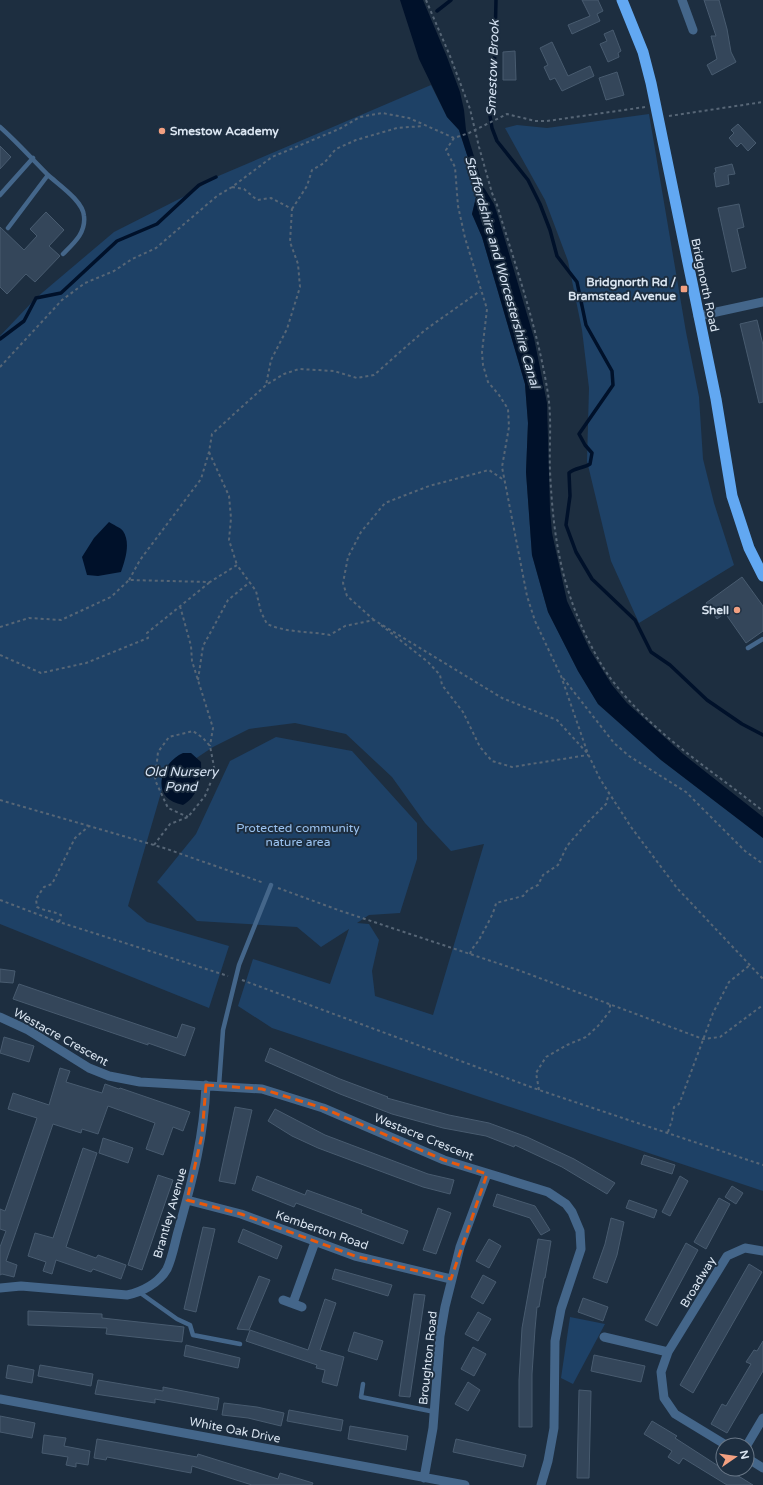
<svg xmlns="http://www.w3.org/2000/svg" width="763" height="1485" viewBox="0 0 763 1485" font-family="'Varela Round',sans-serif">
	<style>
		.green { fill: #1e4166 }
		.water { fill: #00112a }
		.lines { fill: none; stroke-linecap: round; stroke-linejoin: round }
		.stream { stroke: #00112a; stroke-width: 3.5 }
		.building { fill: #34465a; stroke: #485b6f }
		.path { stroke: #576676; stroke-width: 2; stroke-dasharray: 3 3; stroke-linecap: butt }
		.service { stroke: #44668a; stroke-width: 4.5 }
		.minor { stroke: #44668a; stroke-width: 9 }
		.trunk { stroke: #62a8f2; stroke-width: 11 }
		.marked { fill: none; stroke: #e8590c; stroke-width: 3; stroke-dasharray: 8 5; stroke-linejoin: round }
		.poi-dot { fill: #f2a081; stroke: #1d2e40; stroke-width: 1.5 }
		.labels { text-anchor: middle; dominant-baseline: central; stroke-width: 4; stroke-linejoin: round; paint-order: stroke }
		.poi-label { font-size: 12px; font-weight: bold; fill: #dae5f1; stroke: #1d2e40; text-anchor: end }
		.street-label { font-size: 12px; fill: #dae5f1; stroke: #1d2e40 }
		.park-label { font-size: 12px; fill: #9bc3f0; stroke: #1d2e40 }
		.water-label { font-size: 13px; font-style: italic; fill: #d6e3f3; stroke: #1d2e40 }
	</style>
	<rect width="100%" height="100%" fill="#1d2e40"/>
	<path class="green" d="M431 85 447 117 459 130 478 189 472 214 482 237 525 384 528 423 526 472 532 555 548 612 578 671 598 704 661 760 763 838V1191L272 1028 238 1006 253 959 330 984 349 929 321 947 297 927 197 921 157 882 196 834 230 761 276 737 352 751 417 823V859L400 913 369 915 357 923 369 924 379 940 372 971 375 996 433 1015 484 844 451 851 425 823 392 777 346 734 295 723 249 729 213 747 165 779 128 906 147 922 229 946 209 1008 0 924V336L36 298 114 232 187 195 216 177Z
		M649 114 686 332 699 397 703 459 714 503 734 565 639 623 611 561 587 461 589 388 582 330 568 261 545 200 505 128 517 125 547 128Z
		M570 1317 605 1324 573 1384 561 1378Z"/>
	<path class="water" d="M400 0H423L447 57 460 92 464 110 466 130 483 186 494 204 498 216 534 338 547 403 550 510 552 533 567 601 590 650 612 685 627 703 683 754 763 817V838L661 760 598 704 578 671 548 612 532 555 526 472 528 423 525 384 482 237 472 214 478 189 459 130 447 117 419 59Z
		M109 522C113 525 120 527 123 531 131 543 125 560 121 572L98 576 87 575 82 557 94 538Z
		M183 753H191L201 762C202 778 198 797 183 805 149 799 160 763 183 753Z"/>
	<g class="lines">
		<path class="stream" d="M496 0 494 84 489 110 492 128 497 141 528 180 540 204 550 230 557 256 577 282 586 325 612 371 613 385 579 434 585 445 592 453 590 464C584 468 574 468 569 473L570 496 566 525 576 552 592 579 635 620 651 652 670 665 707 700 742 724 763 735
			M437 11 451 0
			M0 339 24 321 36 298 61 293 117 241 157 224 199 185 216 177"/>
	</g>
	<path class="building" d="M582 0H598L603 11 597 14 600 21 572 34 568 25 590 16Z
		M704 0H719L727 29 731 52 736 62 712 75 707 65 717 59 711 36H716Z
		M613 30 621 51 618 53 619 57 608 62 600 44 607 41 604 34Z
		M552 42 568 76 590 66 594 76 562 91 555 78 550 80 544 67 548 65 540 48Z
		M515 51 516 80H503V52Z
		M617 72 624 95 606 100 599 78Z
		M738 124 756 143 748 151 741 143 737 147 729 138 734 133 731 130Z
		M0 146 11 157 0 169Z
		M732 164 735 174 728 175 729 184 716 187 714 173 716 172 715 168Z
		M739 204 744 227 737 229 746 268 732 272 718 208Z
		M46 212 64 230 49 246 60 256 35 282 26 274 7 294 0 287V227L24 250 37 236 30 229Z
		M757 320 763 345V402L759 403 740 324Z
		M742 577 763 606V631L746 643 725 613 717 619 706 603Z
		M0 969 15 971 13 983 0 982Z
		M19 984 177 1038 182 1024 195 1028 185 1056 148 1043V1045L13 999Z
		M4 1037 34 1046 29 1062 0 1053Z
		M270 1048 340 1079 388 1097 387 1098 449 1115 489 1123 527 1137 574 1159 615 1183 607 1194 562 1167 515 1145 514 1147 486 1136 443 1128 392 1114 340 1094 265 1061Z
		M60 1068 70 1071 66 1082 102 1093 105 1084 119 1089 120 1088 190 1112 183 1131 173 1127 163 1155 146 1149 155 1123 108 1106 98 1134 82 1129 81 1133 53 1124 6 1261 17 1265 14 1277 2 1274 0 1275V1247L6 1231 0 1229V1209L5 1211 37 1118 8 1109 13 1093 49 1105Z
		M235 1107 252 1110 235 1184 219 1181Z
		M275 1109 325 1135 428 1174 454 1180 450 1194 423 1187 318 1148 292 1136 268 1121Z
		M103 1138 133 1148 128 1163 99 1153Z
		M83 1148 97 1153 66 1247 96 1258 98 1255 126 1265 121 1279 93 1269 91 1272 56 1260 52 1274 43 1271 46 1262 28 1256 35 1233 53 1238Z
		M644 1155 675 1165 672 1174 641 1164Z
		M158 1175 173 1180 142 1270 128 1265Z
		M257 1176 305 1195 307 1190 362 1210 361 1213 408 1231 403 1244 296 1203 294 1207 252 1190Z
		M680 1176 688 1181 670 1216 662 1212Z
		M732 1186 743 1193 736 1204 725 1197Z
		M497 1194 535 1206 550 1230 541 1235 530 1218 493 1206Z
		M719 1198 730 1204 706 1249 694 1242Z
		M629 1200 657 1210 654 1218 626 1208Z
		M438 1208 451 1213 436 1254 423 1250Z
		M611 1218 624 1222 617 1255 607 1283 593 1278 605 1244Z
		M203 1227 215 1229 196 1312 184 1309Z
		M243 1229 282 1246 277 1259 238 1242Z
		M489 1239 501 1246 489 1268 476 1261Z
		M538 1239 551 1241 545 1278H544L539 1307H537L535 1329 532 1374V1427H519V1380L522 1328Z
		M686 1243 698 1250 657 1326 645 1320Z
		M749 1264 762 1272 693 1393 680 1385Z
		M335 1269 392 1285 388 1296 332 1279Z
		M483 1275 496 1282 483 1304 471 1297Z
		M259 1276 270 1280 249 1330 237 1329Z
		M414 1294 425 1295 410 1397 399 1396Z
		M583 1298 608 1307 603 1321 578 1312Z
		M325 1299 336 1303 320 1350 344 1357 337 1386 322 1382 325 1370 316 1368 317 1365 246 1341 250 1330 308 1350Z
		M28 1311 102 1314V1318L184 1327 182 1342 106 1334 107 1328 28 1325Z
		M478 1312 491 1319 478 1341 465 1334Z
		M354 1332 383 1341 377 1360 348 1351Z
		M763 1341V1371L727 1433 711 1424 722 1404 726 1406 751 1364 746 1362 754 1350 757 1351Z
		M186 1345 240 1358 238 1368 184 1356Z
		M473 1347 486 1354 474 1376 461 1369Z
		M594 1355 645 1366 641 1382 591 1371Z
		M8 1365 34 1370 32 1383 6 1378Z
		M40 1365 93 1374 91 1386 38 1376Z
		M98 1380 163 1391V1387L219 1398 217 1410 155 1399V1403L95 1394Z
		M468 1382 480 1390 468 1411 455 1404Z
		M579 1390 591 1391 589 1478H577Z
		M224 1403 257 1407 284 1413 281 1426 248 1418 222 1415Z
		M289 1410 343 1420 341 1431 287 1421Z
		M0 1416 35 1423 32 1438 0 1432Z
		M652 1421 677 1436 675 1438 723 1469H727L753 1485H727L683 1458 679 1464 668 1457 672 1451 644 1434Z
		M350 1426 408 1436 406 1450 348 1439Z
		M44 1435 66 1438 64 1446 90 1451 88 1465 76 1463V1467L66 1465 68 1457 42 1453Z
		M97 1439 197 1457 198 1454 278 1479 280 1473 313 1483 312 1485H252L192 1466 191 1473 107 1457 106 1460 94 1458Z
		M456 1439 526 1455 523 1467 453 1452Z"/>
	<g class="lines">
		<path class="path" d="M426 0 450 56 470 109 479 147 492 193 497 205C516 267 538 330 548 394 552 420 549 445 550 471 553 533 560 583 588 640 596 655 604 671 615 684 656 736 713 771 763 811
			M669 116 763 102
			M454 138 446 150 455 167 458 206 465 238 487 309 482 352 483 365 488 382 499 395 508 409 509 427 502 467 527 596 535 621 561 676 588 754 600 779 631 827 677 888 763 979
			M232 187 244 189 257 200 271 198 292 209 290 242 298 264 300 287 287 329 271 360 266 385
			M292 209 307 186 312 170 324 163 336 149 356 140 397 128 423 126
			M0 367 62 300 85 283 114 271 132 259 156 248 217 196 232 187 272 157 339 129 360 117 382 113 409 118 454 138 469 133 507 114 535 121H547L645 107
			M209 452 229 496 231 518 229 540 237 565
			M129 580 140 560 201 479 209 452 212 434 266 385 284 374 299 369 334 371 357 378 374 375 425 330 480 291
			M180 606 191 646 192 661 213 728 210 746
			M374 620 347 596 343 583 348 557 361 532 385 503 429 486 489 470 504 480
			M381 625 428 662 440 675 442 685 463 712 480 747 492 761 512 767 588 755
			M0 627 29 618 61 620 111 597 129 580 210 582 237 565 256 591 261 612 267 624C287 633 309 631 330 635L345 626 374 620 502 698 557 720 588 754
			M0 655 41 673 86 663 148 638 147 633 210 582
			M563 678 614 743 629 756 686 792 745 851 763 864
			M198 680 203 646 214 626 228 600 250 582
			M0 800 89 826
			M154 845 170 824 188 817 205 796 215 772 210 746 203 738 193 731 169 737 158 752 155 780 168 808 188 817
			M278 888 341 911 518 970 703 1039 720 1037 763 1005
			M0 900 53 920 228 976
			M59 922 61 915C53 911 45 911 37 907L36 899 44 887 52 884 75 838 89 826 164 848 264 883
			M470 954C472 947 477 944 480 938 485 928 494 914 496 903L523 896 528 890 538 885 543 875 558 865 567 846 586 824 606 804 609 793
			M242 980 539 1090 763 1165
			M539 1090 536 1073 546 1057 567 1045 586 1037 598 1026 610 1011V1004
			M668 1132 672 1120 674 1107 679 1104 681 1099 713 1013 729 982 750 965"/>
		<path class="service" d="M0 127C17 142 32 159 48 175 59 185 83 201 84 216 86 233 74 243 63 254
			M0 195 33 158
			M8 228 48 175
			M748 648 763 639
			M219 1085 223 1030 239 965 271 885
			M139 1292 177 1319 190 1325 193 1335 240 1344
			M363 1384 361 1397 435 1412"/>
		<path class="minor" d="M682 0 693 30
			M698 316 763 302
			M0 1017 28 1030 89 1068 109 1076 140 1082 262 1089 323 1108 444 1160 548 1192 566 1204 572 1212 580 1231 581 1249 561 1309 555 1341 554 1428 548 1461 541 1485
			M187 1200 241 1214 355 1256 451 1279
			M0 1288 21 1286 127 1295C142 1292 159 1283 167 1269 173 1256 175 1241 179 1228 193 1178 204 1136 206 1085
			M283 1300 302 1307
			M293 1303 315 1242
			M604 1337 668 1352
			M0 1399 465 1485
			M726 1445 675 1414 664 1398 661 1372 668 1352 727 1256 745 1248 763 1251
			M747 1445 763 1418
			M747 1458 763 1468
			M424 1478 433 1428 440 1336 445 1307 460 1247 487 1174"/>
		<path class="trunk" d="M622 0 643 52 651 83 716 399 732 496 749 548 763 576"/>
	</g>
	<path class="marked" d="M206 1085 262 1089 323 1108 444 1160 487 1174 451 1279 355 1256 241 1214 187 1200 202 1135Z"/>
	<g class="poi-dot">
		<circle cx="162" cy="131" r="4"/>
		<rect x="680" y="285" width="8" height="8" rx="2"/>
		<circle cx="737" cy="610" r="4"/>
	</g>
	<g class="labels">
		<g class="poi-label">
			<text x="170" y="131" text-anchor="start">Smestow Academy</text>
			<text x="676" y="282">Bridgnorth Rd /<tspan x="676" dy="14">Bramstead Avenue</tspan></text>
			<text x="729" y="610">Shell</text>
		</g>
		<g class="street-label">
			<text transform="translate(705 285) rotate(78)">Bridgnorth Road</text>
			<text transform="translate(61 1037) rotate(29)">Westacre Crescent</text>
			<text transform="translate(424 1137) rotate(22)">Westacre Crescent</text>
			<text transform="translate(170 1213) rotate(-74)">Brantley Avenue</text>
			<text transform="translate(322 1230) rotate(19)">Kemberton Road</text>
			<text transform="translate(698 1282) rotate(-59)">Broadway</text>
			<text transform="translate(428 1358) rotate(-84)">Broughton Road</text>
			<text transform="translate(235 1430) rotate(11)">White Oak Drive</text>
		</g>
		<g class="park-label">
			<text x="298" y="828">Protected community<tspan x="298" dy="14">nature area</tspan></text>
		</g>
		<g class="water-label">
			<text transform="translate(493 68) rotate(-88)">Smestow Brook</text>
			<text transform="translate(502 272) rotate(74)">Staffordshire and Worcestershire Canal</text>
			<text x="181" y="772">Old Nursery<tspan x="181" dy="15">Pond</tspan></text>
		</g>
	</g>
	<g transform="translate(735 1457) rotate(77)"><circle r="19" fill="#1d2e40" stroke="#697787"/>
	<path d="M0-3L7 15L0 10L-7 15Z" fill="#f2a081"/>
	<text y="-6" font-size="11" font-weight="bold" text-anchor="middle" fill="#dae5f1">N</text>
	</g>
</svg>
